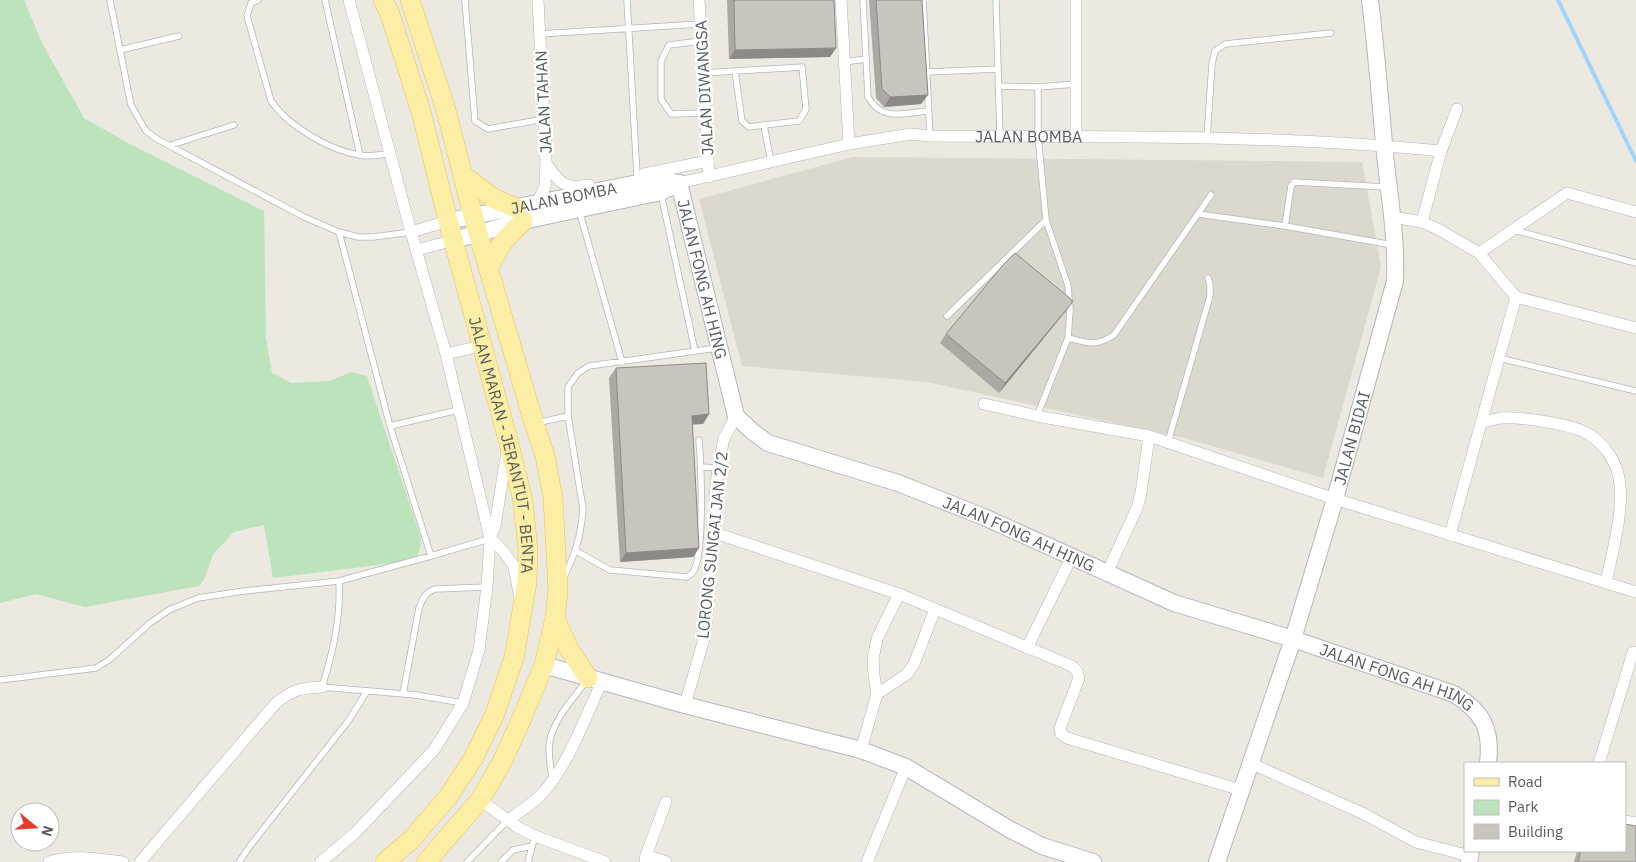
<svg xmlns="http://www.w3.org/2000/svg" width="1636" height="862" viewBox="0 0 1636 862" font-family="'IBM Plex Sans',sans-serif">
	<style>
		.education { fill: #dbd8ce }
		.green { fill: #bce3bc }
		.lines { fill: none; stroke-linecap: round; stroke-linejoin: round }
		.stream { stroke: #9fd4fc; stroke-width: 4 }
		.lane-casing { stroke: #b3b6ba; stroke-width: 7 }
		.street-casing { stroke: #b3b6ba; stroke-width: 12 }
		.secondary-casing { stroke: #b4b7bc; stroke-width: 18 }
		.primary-casing { stroke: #ecc258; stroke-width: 20 }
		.lane { stroke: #fff; stroke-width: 5.5 }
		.street { stroke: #fff; stroke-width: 11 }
		.secondary { stroke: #fff; stroke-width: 16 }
		.primary { stroke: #fceea4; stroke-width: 19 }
		.wall { fill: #aca9a4 }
		.shaded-wall { fill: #8c8a86 }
		.building { fill: #c8c5bf; stroke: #8c8a86 }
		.labels { text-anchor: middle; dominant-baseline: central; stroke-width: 5; stroke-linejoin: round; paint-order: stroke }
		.street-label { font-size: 16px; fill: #595c60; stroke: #fff }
	</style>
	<rect width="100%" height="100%" fill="#ebe9e0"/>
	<path class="education" d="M853 157 1362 162 1381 267 1323 478 1184 438 927 382 742 366 699 199Z"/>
	<path class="green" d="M0 0H24L42 43 84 118 128 143 264 211 266 338 272 373 291 383 329 381 352 372 367 376 421 538 420 548 417 557 410 561 273 578 264 525 234 532 213 554 205 578 199 586 85 607 36 594 0 603Z"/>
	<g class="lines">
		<path class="stream" d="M1558 0 1636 161"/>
		<g class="lane-casing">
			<path id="lane" d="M110 0 131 105 146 131 157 139 304 217 339 232 358 237H373L411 232
				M258 0 251 3 247 16 271 101C288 126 329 150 359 155 370 157 380 155 390 153
				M325 0 360 155
				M465 0 475 121 488 129 544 119
				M627 0 637 175
				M863 0 868 97C882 122 904 113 928 111
				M923 0 930 136
				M996 0 1000 136
				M539 34 700 24
				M701 41 669 45 661 61V99L671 114 705 113
				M120 50 179 36
				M844 62 866 59
				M735 71 742 121 749 127 764 125 771 162
				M927 72 998 69
				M703 73 802 67 806 109 799 121 764 125
				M998 86 1038 87V136L1046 220 1068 286 1070 309 1068 338
				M1038 87 1076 84
				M1207 138 1212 64 1215 51 1225 44 1331 33
				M171 145 234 125
				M1386 187 1294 182 1291 186 1285 226 1393 245
				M661 194 695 351
				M579 210 622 362
				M1198 214 1285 226
				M1514 230 1636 263
				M339 232 390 426 431 556
				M947 316 1046 220
				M1499 358 1636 391
				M1037 416 1068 338C1089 343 1095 347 1114 335L1211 195
				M536 423 568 416
				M390 426 458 410
				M1168 442 1210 296V285L1208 278
				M701 467 718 468
				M576 551 610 570 687 577C689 575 692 574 693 572 705 555 701 464 699 440
				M563 579C575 555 581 536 583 509L568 416V387L578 373 589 366 717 348
				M339 581C341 618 333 652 322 687L416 695 463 703
				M0 680 96 668 109 660 150 623 169 610 198 598 244 591 339 581 431 556 489 539
				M403 694 419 608C423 598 425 593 435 589L487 587
				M552 779C551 767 547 752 550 740 555 717 574 698 587 680
				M239 862 250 846 349 720 367 691
				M467 862 508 820
				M501 862 513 850 532 846
				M528 862 533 843"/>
		</g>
		<g class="street-casing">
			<g id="street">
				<path d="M349 0 411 232 446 354 490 538 504 552 514 566 520 598"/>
				<path d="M699 0 709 177"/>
				<path d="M841 0 849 144"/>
				<path d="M1076 0V135"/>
				<path d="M1441 151 1457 109"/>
				<path d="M546 163C560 183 564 190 589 185"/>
				<path d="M644 174 708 161"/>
				<path id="s1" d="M679 183 849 144 911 134 930 136C1100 137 1271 134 1441 151L1422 222"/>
				<path d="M537 203 545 187 546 163 538 0"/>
				<path d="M1393 217 1422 222 1438 229 1479 253 1567 193 1636 212"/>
				<path d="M411 232 448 221"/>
				<path d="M417 250 454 240"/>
				<path d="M1479 253 1516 297 1636 328"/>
				<path d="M446 354 481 346"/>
				<path d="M984 404 1037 416 1149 436 1335 499 1636 592"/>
				<path d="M1482 422C1488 421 1494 419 1501 418 1521 417 1574 424 1590 435 1604 444 1616 461 1619 478 1625 508 1612 553 1606 583"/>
				<path d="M715 533 899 594 1072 666 1077 671 1079 678 1060 728 1061 734 1067 738 1241 790"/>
				<path d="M1450 535 1516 297"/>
				<path d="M1107 573 1137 508 1141 493 1149 436"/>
				<path d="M1027 648 1071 558"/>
				<path d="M877 694 907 674 914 664 935 609"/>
				<path d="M685 705 705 635 715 533V496L718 468 724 438 736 416"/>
				<path d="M861 750 877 694 874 676 873 659 877 639 899 594"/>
				<path d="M1250 763 1362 813 1416 842 1470 856"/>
				<path d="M1599 763 1633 652"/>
				<path d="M480 800 519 828 535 836 605 862"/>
				<path d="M508 820C520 812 532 804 542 794 569 764 585 718 602 681"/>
				<path d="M1625 821 1636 823"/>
				<path d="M646 855 666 802"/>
				<path d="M645 860 646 855 666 862"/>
				<path d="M49 862C74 854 98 859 123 862"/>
				<path d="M140 862 276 703C294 689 300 688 322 687"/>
				<path d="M321 862 355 833 434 750 463 703 479 650 487 587 490 538 495 526 507 451"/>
				<path d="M867 862 906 767"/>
			</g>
		</g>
		<g class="secondary-casing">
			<g id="secondary">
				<path id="s2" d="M679 183 736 416 753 432 768 443 898 483 984 517 1174 603 1293 639 1454 694C1483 712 1492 729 1488 763"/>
				<path id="s3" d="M448 221 658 179 679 183"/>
				<path d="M454 240 523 221 661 192 679 183"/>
				<path d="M544 665 685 705 861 750 906 767 1009 829 1042 846 1093 862"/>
				<path id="s4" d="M1217 862 1293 639 1335 499 1395 281C1397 235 1388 190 1384 144 1380 96 1376 48 1370 0"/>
				<path d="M1469 862 1471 851"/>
			</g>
		</g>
		<g class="primary-casing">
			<g id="primary">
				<path id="s5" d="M383 0 390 14 422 115 448 221 508 440 523 501 528 550 527 582 514 658 494 716 473 759 448 797 411 840 385 862"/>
				<path d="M410 0 446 110 473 216 534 423 545 456 553 498 558 591 555 618 544 665 522 718 502 762 480 800 426 862"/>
				<path d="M463 175 493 198 516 208"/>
				<path d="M488 268 503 242 523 221"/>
				<path d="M555 618 569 649 588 678"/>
			</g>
		</g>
		<use href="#lane" class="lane"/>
		<use href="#street" class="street"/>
		<use href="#secondary" class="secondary"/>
		<use href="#primary" class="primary"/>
	</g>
	<path class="wall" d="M727 0H834L836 48 830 57 729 59Z
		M869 0H922L928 95 921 104 884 107 876 98Z
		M1065 312 999 393 940 343 946 334Z
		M616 368 709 414 703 424H692L699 548 693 557 620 562 609 378Z
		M1577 851H1625L1636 862H1574Z"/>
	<path class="shaded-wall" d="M836 48 830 57 729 59 735 50Z
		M928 95 921 104 884 107 890 97Z
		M1072 303 1065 312 999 393 1005 383Z
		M709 414 703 424 685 425 692 416Z
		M699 548 693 557 620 562 626 553Z"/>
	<path class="building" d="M734 0H834L836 48 735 50Z
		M876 0H922L928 95 890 97 882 89Z
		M1015 253 1072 300V303L1005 383 946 334 1003 265Z
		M706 363 709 414 692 416 699 548 626 553 616 368Z
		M1625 824 1636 826V862H1578L1581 851H1625Z"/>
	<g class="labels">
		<g class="street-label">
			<text transform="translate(704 88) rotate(-93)">JALAN DIWANGSA</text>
			<text transform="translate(543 102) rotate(-93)">JALAN TAHAN</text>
			<text stroke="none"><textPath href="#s1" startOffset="355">JALAN BOMBA</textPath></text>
			<text stroke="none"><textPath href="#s3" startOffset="118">JALAN BOMBA</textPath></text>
			<text stroke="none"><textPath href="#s2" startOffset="99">JALAN FONG AH HING</textPath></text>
			<text stroke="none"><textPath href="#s4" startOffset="445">JALAN BIDAI</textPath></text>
			<text stroke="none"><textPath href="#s5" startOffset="462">JALAN MARAN - JERANTUT - BENTA</textPath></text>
			<text stroke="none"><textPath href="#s2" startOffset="549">JALAN FONG AH HING</textPath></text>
			<text transform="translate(712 545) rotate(-84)">LORONG SUNGAI JAN 2/2</text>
			<text stroke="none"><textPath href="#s2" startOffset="954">JALAN FONG AH HING</textPath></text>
		</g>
	</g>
	<rect x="1464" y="762" width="162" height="90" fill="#ffffff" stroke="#bdbebf"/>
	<rect x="1474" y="778" width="25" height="8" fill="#fceea4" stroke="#bdbebf"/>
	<text x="1508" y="787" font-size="15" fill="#595c60">Road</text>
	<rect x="1474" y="800" width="25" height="15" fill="#bce3bc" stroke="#bdbebf"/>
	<text x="1508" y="812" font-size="15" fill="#595c60">Park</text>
	<rect x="1474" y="824" width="25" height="15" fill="#c8c5bf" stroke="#bdbebf"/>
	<text x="1508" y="837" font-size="15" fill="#595c60">Building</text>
	<g transform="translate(35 827) rotate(108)"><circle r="24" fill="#ffffff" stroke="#bdbebf"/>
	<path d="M0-4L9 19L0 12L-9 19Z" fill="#e33c2e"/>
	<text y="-8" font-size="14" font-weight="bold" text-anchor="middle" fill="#595c60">N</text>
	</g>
</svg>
